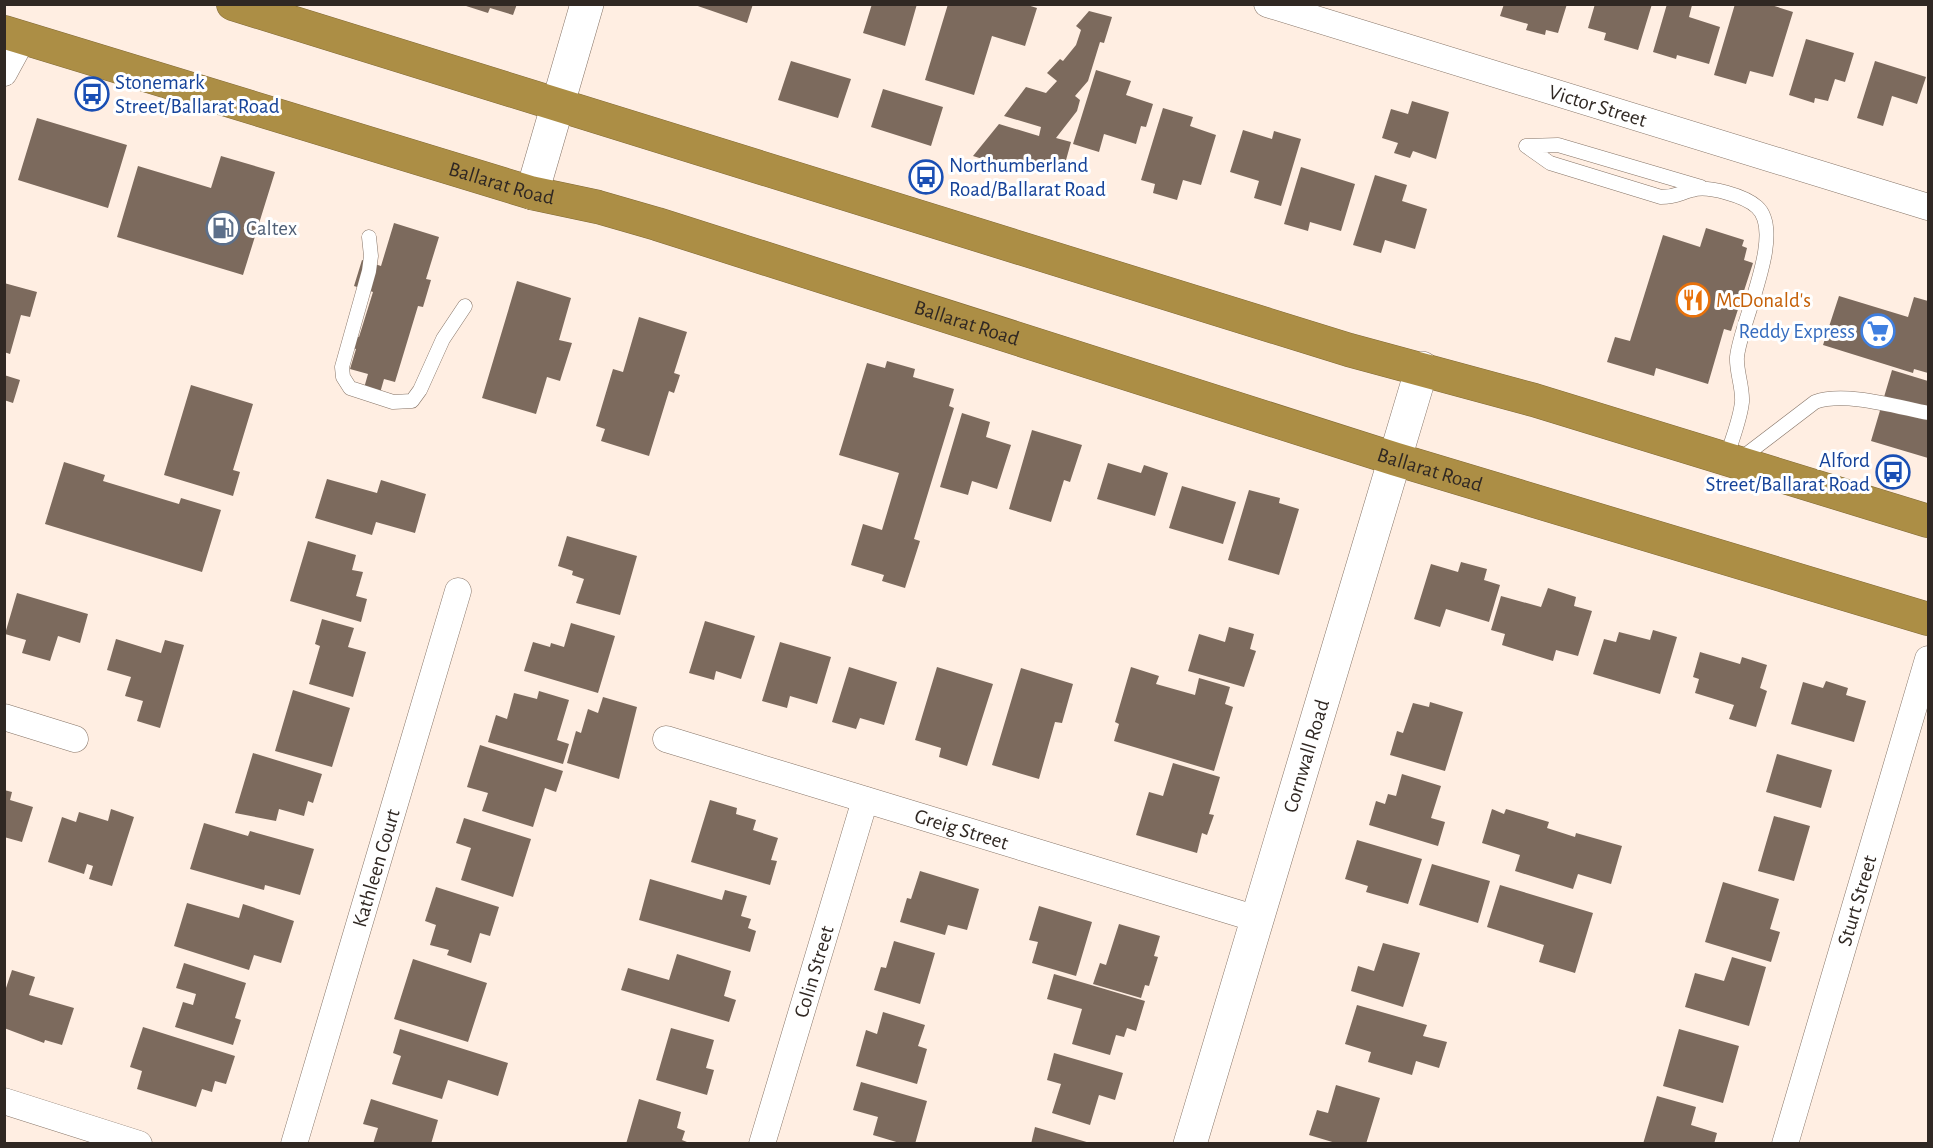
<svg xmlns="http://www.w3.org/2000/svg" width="1933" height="1148" viewBox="0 0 1933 1148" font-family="'Alegreya Sans',sans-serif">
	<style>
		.building { fill: #7c6a5d }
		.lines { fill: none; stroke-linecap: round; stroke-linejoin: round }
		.lane-casing { stroke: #867467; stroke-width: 15 }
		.street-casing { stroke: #867467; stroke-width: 27 }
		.secondary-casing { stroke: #867467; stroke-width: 34 }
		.highway-casing { stroke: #816a39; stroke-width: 34 }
		.lane { stroke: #fff; stroke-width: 14 }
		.street { stroke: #fff; stroke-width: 26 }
		.secondary { stroke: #fff; stroke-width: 33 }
		.highway { stroke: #ac8e45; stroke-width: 33 }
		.labels { text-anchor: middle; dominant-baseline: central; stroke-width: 6; stroke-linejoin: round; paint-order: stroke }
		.transit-label { font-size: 21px; fill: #164399; stroke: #fff; text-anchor: start }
		.street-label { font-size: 21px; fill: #302823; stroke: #fff }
		.service-label { font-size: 21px; fill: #4e5e75; stroke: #fff; text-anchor: start }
		.food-label { font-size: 21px; fill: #c56008; stroke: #fff; text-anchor: start }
		.shop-label { font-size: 21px; fill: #366cbe; stroke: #fff; text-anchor: end }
	</style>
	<rect width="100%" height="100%" fill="#ffeee2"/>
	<path class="building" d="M517 4 513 15 490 8 488 13 463 5Z
		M692 4H753L747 23Z
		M872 4H917L905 46 863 33Z
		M948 4H1024L1037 8 1025 46 992 36 974 95 925 80Z
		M1504 4H1567L1558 33 1546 30 1545 35 1526 30 1528 24 1500 16Z
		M1595 4H1652L1638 50 1604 40 1606 33 1588 28Z
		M1667 4 1692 5 1689 17 1720 27 1709 64 1677 55 1676 59 1653 52Z
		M1735 4H1768L1793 12 1773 77 1750 71 1746 84 1714 75Z
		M1089 11 1112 17 1104 43 1100 42 1088 81 1075 96 1080 100 1077 111 1056 138 1071 142 1063 171 1033 163 1024 172 973 156 999 124 1039 136 1041 127 1004 116 1026 87 1046 93 1057 81 1047 73 1060 59 1063 61 1076 45 1081 30 1076 26Z
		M1806 39 1854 53 1845 82 1835 79 1828 101 1815 98 1814 103 1789 95Z
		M791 61 851 79 838 118 778 100Z
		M1875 61 1926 77 1917 104 1892 96 1883 126 1857 118Z
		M1096 70 1131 81 1126 95 1153 104 1146 127 1141 126 1136 144 1104 134 1099 152 1073 144Z
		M883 89 943 107 931 146 871 127Z
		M1412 101 1449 112 1436 159 1413 151 1410 158 1394 153 1398 143 1382 138 1391 109 1408 114Z
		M1163 108 1193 117 1190 126 1216 135 1201 185 1183 180 1177 200 1153 193 1155 184 1141 180Z
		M37 118 127 145 108 208 18 180Z
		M1243 130 1272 139 1274 131 1301 139 1281 206 1254 198 1259 181 1230 172Z
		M221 156 275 172 243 275 117 237 138 166 211 188Z
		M1301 167 1355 184 1341 231 1310 222 1308 231 1284 224Z
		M1375 175 1407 185 1402 201 1427 209 1415 249 1385 240 1381 253 1353 245Z
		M394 223 439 237 426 279 431 280 423 307 418 306 395 382 384 379 378 400 362 395 368 374 350 369 356 349 346 346 350 334 359 337 373 292 354 286 362 260 381 266Z
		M1706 228 1744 240 1742 246 1747 248 1744 260 1753 263 1731 331 1724 329 1708 384 1656 368 1654 376 1607 362 1615 337 1630 341 1663 235 1700 247Z
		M517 281 571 298 559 340 572 343 560 381 547 377 536 414 482 398Z
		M4 283 37 292 30 317 21 315 10 354 4 352Z
		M1839 296 1908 317 1914 297 1928 301V373L1914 369 1913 373 1823 345Z
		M639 317 687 332 674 373 680 375 674 393 669 391 649 456 601 441 605 429 596 426 613 369 623 372Z
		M887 361 915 369 913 377 954 389 949 406 954 408 914 539 920 541 905 588 882 581 884 575 851 565 863 524 882 530 899 473 839 455 867 363 885 368Z
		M1892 370 1928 381V458L1871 441Z
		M4 375 20 380 13 403 4 400Z
		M191 385 253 404 233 470 240 472 233 496 164 475Z
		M962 413 990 422 986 437 1011 445 997 489 972 481 968 495 940 487Z
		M1032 430 1082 445 1070 482 1064 480 1051 522 1009 509Z
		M64 462 105 475 103 481 179 504 181 498 221 510 202 572 45 524Z
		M1108 463 1141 473 1144 465 1168 473 1155 516 1097 499Z
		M327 479 377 493 381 480 426 494 415 533 376 522 372 535 315 518Z
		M1182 486 1236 502 1223 544 1169 528Z
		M1249 490 1280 498 1279 503 1299 509 1279 575 1228 560Z
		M567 536 637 556 620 615 576 603 584 579 572 575 573 571 558 566Z
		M308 541 356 555 352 570 363 572 356 596 367 599 361 622 290 601Z
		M1461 562 1487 569 1484 580 1500 585 1489 622 1446 609 1440 627 1414 619 1431 564 1458 572Z
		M1548 588 1576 597 1574 606 1592 611 1578 656 1556 650 1553 661 1502 645 1505 634 1491 630 1501 596 1541 607Z
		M17 593 88 614 80 643 58 636 50 661 22 653 26 640 5 634Z
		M322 619 354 628 348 647 366 652 353 697 309 684 320 646 315 644Z
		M705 621 755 636 741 679 716 671 714 680 689 673Z
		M571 623 615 636 598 693 524 671 533 642 550 647 551 643 564 647Z
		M1229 627 1254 634 1250 649 1256 651 1244 687 1188 671 1199 634 1225 642Z
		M1653 630 1677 637 1660 694 1593 674 1604 639 1616 642 1619 632 1650 640Z
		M116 639 161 653 165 640 184 645 160 728 137 721 143 701 125 696 131 677 107 670Z
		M780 642 831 657 817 704 790 696 787 708 762 701Z
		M1700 652 1740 664 1742 657 1767 665 1760 688 1767 691 1756 727 1729 719 1734 705 1695 693 1699 679 1693 677Z
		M849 667 897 682 884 725 860 718 856 729 832 722Z
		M937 667 993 684 967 766 939 757 941 748 915 740Z
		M1131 667 1159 676 1156 684 1195 695 1199 678 1230 687 1225 704 1233 707 1214 771 1114 741 1119 724 1115 722Z
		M1021 668 1073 684 1062 723 1055 722 1039 779 992 765Z
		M1826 681 1848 688 1846 695 1866 701 1854 742 1791 724 1803 682 1823 688Z
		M293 690 350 708 332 767 275 751Z
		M539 691 569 700 557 740 569 744 563 764 488 742 496 715 507 719 514 693 537 699Z
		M603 697 637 707 619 779 567 763 576 731 581 733 588 709 598 713Z
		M1430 702 1463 712 1445 771 1390 755 1397 731 1403 733 1413 703 1429 707Z
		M480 745 563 771 556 792 545 788 533 827 482 811 488 793 467 787Z
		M253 753 322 774 313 803 308 801 304 816 279 809 276 821 235 813Z
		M1777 754 1832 770 1821 808 1766 792Z
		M1173 763 1220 777 1209 814 1214 815 1207 835 1202 833 1197 853 1136 835 1149 792 1163 796Z
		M1402 774 1441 786 1431 818 1445 822 1438 846 1369 825 1376 801 1385 804 1388 794 1396 796Z
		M4 790 12 792 10 800 33 807 22 842 4 837Z
		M710 800 737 808 736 814 756 820 753 830 778 838 771 860 777 861 770 885 691 862Z
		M111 809 134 817 112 886 89 879 93 866 87 864 84 874 48 862 62 817 76 822 79 812 108 821Z
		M1492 809 1504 814 1506 809 1549 822 1547 828 1575 837 1576 833 1622 846 1611 884 1578 874 1573 889 1515 871 1520 855 1482 843Z
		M1774 816 1810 826 1794 881 1758 871Z
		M464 818 531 839 513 897 461 880 471 848 456 843Z
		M204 823 248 836 250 831 314 849 300 895 265 885 264 890 190 869Z
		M1357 840 1422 859 1408 904 1366 892 1368 886 1345 879Z
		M1432 864 1490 881 1478 923 1419 905Z
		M920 871 979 889 967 930 948 925 945 935 900 922 907 898 911 899Z
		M650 879 722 900 725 890 747 896 741 916 751 919 748 928 756 931 750 952 639 920Z
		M1723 882 1779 899 1770 929 1780 932 1771 962 1705 942Z
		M1500 885 1593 913 1575 973 1539 962 1544 945 1487 927Z
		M436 887 499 907 490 936 480 933 471 963 447 955 449 950 430 945 436 925 425 921Z
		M187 903 239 918 243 904 294 921 281 963 254 955 249 970 174 946Z
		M1039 906 1092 922 1076 976 1032 963 1038 942 1029 940Z
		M1119 924 1160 936 1154 956 1158 957 1149 986 1145 985 1141 998 1093 984 1100 963 1106 965Z
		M894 941 935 953 920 1004 874 990 881 967 886 968Z
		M1383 943 1420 953 1403 1007 1351 991 1358 966 1374 971Z
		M677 954 731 971 724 996 736 1000 729 1022 621 990 628 968 669 980Z
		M1732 957 1766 967 1749 1026 1685 1007 1695 973 1724 981Z
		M413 959 487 983 468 1042 394 1019Z
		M184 963 246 983 235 1018 241 1020 233 1045 175 1027 183 1002 193 1005 196 994 176 988Z
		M12 970 35 977 29 995 74 1008 62 1045 45 1040 44 1043 4 1028V994Z
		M1054 974 1145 1001 1136 1031 1127 1028 1124 1037 1116 1035 1110 1055 1072 1044 1082 1009 1047 999Z
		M1357 1005 1427 1025 1423 1036 1447 1042 1439 1068 1416 1061 1412 1075 1368 1062 1371 1052 1345 1044Z
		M883 1012 925 1025 918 1046 927 1049 917 1084 856 1066 866 1030 877 1034Z
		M143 1027 235 1056 226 1084 215 1081 212 1092 202 1089 196 1107 137 1089 142 1071 130 1067Z
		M671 1028 714 1040 706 1068 714 1070 707 1095 656 1080Z
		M400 1029 508 1063 498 1096 448 1080 442 1099 392 1084 401 1056 393 1053Z
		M1679 1029 1739 1046 1723 1103 1663 1086Z
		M1054 1053 1123 1073 1115 1100 1099 1095 1090 1125 1052 1113 1061 1084 1047 1080Z
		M861 1082 927 1101 915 1144H903L873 1135 878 1117 853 1110Z
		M1336 1085 1380 1098 1366 1144H1339L1309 1135 1317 1110 1328 1113Z
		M1657 1096 1696 1107 1691 1125 1717 1133 1714 1144H1643Z
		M371 1099 438 1120 431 1144H373L378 1128 363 1124Z
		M639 1099 681 1112 677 1128 685 1131 682 1140 692 1144H626Z
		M1035 1127 1090 1143V1144H1031Z"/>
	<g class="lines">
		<g class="lane-casing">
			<path id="lane" d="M1526 146 1550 163 1661 197C1677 197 1679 193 1692 190 1708 185 1745 196 1757 207 1786 233 1740 323 1737 357 1736 371 1743 387 1742 402 1740 421 1731 441 1726 460
				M1526 146 1558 145 1701 187
				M369 237 371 256 369 271 342 367 343 377 350 388 393 402 412 401 420 390 443 339 465 306
				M1739 460 1815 402C1845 391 1897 407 1928 413"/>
		</g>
		<g class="street-casing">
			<g id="street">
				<path id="s1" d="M1267 4 1928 207"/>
				<path d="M4 73 23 38"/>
				<path d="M4 717 75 739"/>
				<path id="s2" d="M666 739 1257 919"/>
				<path d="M4 1101 139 1144"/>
				<path id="s3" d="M294 1144 458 591"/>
				<path id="s4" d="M762 1144 865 800"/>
				<path id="s5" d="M1785 1144 1928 659"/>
			</g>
		</g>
		<g class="secondary-casing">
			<g id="secondary">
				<path d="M532 193 587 4"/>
				<path id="s6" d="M1190 1144 1422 368"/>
			</g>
		</g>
		<g class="highway-casing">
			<g id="highway">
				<path d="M233 4 1349 350 1534 400 1928 521"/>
				<path id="s7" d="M4 32 532 193 598 207 657 224 1395 459 1928 619"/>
			</g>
		</g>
		<use href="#lane" class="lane"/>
		<use href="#street" class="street"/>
		<use href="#secondary" class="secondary"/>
		<use href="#highway" class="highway"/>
	</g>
	<defs>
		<g id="bus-ring" transform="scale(1.725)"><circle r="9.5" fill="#fff" stroke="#1a4fb4" stroke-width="1.5"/><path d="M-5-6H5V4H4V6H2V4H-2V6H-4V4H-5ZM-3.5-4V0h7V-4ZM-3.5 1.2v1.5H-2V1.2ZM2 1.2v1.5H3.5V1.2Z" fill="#1a4fb4"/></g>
		<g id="fuel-ring" transform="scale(1.725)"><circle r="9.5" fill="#fff" stroke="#5c6f8a" stroke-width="1.5"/><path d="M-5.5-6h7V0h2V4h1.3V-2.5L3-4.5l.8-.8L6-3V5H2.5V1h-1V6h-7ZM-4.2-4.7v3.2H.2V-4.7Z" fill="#5c6f8a"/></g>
		<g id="restaurant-ring" transform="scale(1.725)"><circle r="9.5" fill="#fff" stroke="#e8710a" stroke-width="1.5"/><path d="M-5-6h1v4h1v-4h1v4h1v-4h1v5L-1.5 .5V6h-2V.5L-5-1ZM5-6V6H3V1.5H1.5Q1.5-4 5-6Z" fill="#e8710a"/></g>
		<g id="supermarket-ring" transform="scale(1.725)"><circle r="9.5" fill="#fff" stroke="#3f7fe0" stroke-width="1.5"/><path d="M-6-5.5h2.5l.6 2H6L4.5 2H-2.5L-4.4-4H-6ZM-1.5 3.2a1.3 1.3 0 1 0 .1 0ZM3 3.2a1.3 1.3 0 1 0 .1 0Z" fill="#3f7fe0"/></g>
	</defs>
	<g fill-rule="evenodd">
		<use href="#bus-ring" x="92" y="94"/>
		<use href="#bus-ring" x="926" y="177"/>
		<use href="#fuel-ring" x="223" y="228"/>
		<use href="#restaurant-ring" x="1693" y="300"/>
		<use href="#supermarket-ring" x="1878" y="331"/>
		<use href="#bus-ring" x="1893" y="472"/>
	</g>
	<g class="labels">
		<g class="transit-label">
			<text x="115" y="82">Stonemark<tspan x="115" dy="24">Street/Ballarat Road</tspan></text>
			<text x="949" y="165">Northumberland<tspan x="949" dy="24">Road/Ballarat Road</tspan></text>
			<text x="1870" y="460" text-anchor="end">Alford<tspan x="1870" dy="24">Street/Ballarat Road</tspan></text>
		</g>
		<g class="street-label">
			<text stroke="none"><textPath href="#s1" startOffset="346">Victor Street</textPath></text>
			<text stroke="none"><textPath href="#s7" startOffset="520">Ballarat Road</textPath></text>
			<text stroke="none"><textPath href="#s7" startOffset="1006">Ballarat Road</textPath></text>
			<text stroke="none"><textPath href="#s7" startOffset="1492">Ballarat Road</textPath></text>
			<text stroke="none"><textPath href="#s6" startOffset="405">Cornwall Road</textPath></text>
			<text stroke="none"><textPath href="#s2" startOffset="309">Greig Street</textPath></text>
			<text stroke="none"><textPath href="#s3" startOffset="288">Kathleen Court</textPath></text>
			<text stroke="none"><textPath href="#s5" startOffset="254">Sturt Street</textPath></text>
			<text stroke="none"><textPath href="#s4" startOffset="180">Colin Street</textPath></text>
		</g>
		<g class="service-label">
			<text x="246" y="228">Caltex</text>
		</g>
		<g class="food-label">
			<text x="1716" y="300">McDonald's</text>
		</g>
		<g class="shop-label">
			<text x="1855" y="331">Reddy Express</text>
		</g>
	</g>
	<rect width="1933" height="1148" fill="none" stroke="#302823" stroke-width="12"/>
</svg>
